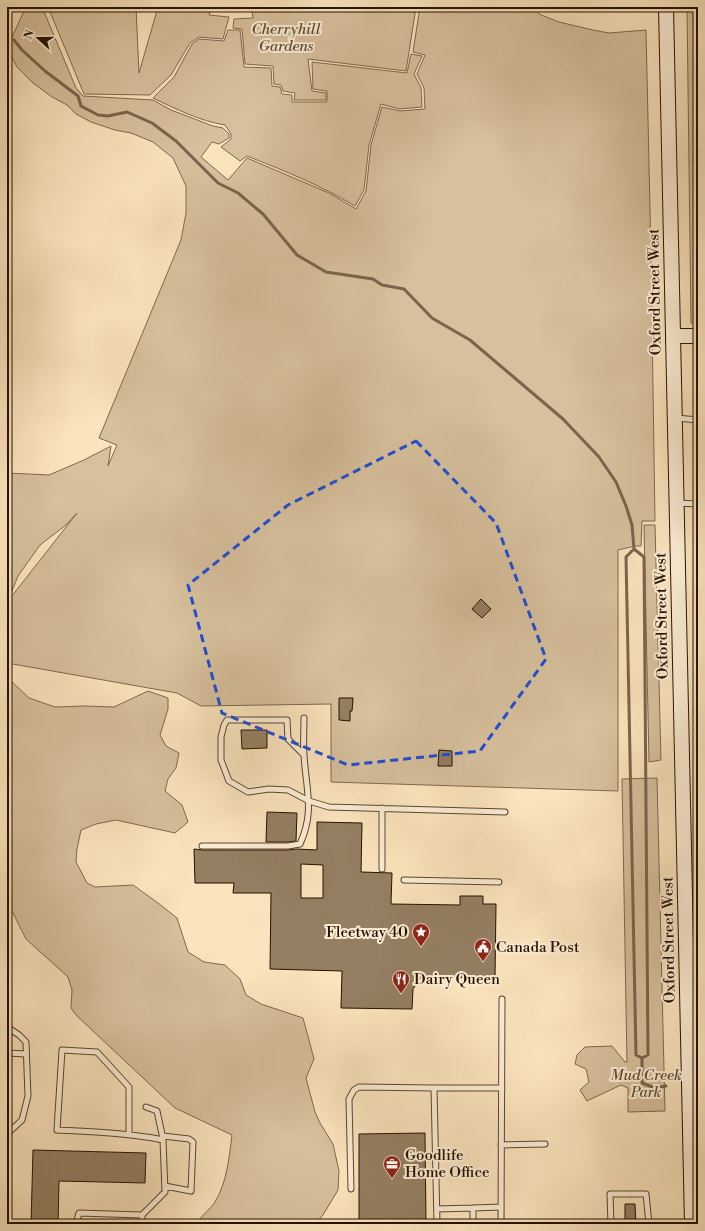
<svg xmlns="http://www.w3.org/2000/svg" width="705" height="1231" viewBox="0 0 705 1231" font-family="'Libre Bodoni',serif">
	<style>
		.green { fill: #d7c09d; stroke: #7e684e; fill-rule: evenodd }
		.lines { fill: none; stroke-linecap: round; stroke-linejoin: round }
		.stream { stroke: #7a644b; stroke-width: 3 }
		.building { fill: #947f62; stroke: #251100; fill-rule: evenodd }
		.lane-casing { stroke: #5a462f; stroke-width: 7 }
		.secondary-casing { stroke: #251100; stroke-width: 16 }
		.lane { stroke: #fcedd4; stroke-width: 5 }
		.secondary { stroke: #fcedd4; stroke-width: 14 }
		.marked { fill: none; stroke: #1d4ed8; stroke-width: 3; stroke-dasharray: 8 5; stroke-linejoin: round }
		.labels { text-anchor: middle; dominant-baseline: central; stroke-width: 4; stroke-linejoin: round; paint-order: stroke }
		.park-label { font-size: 15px; font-style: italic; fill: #634e37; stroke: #fcedd4 }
		.street-label { font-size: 15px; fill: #251100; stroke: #fcedd4 }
		.poi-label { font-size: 15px; fill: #251100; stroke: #fcedd4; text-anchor: start }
	</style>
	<rect width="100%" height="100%" fill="#fbe4bd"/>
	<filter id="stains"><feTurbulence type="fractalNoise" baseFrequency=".005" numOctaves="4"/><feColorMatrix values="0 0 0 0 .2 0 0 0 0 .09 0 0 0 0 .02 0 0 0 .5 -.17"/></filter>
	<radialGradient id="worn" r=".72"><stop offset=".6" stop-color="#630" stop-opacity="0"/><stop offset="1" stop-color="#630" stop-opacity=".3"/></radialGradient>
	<path class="green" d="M29 7H42L76 88 83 96 153 100 171 110 213 126 223 128 229 134V138L219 144 212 142 201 157 228 180 247 158 329 193 356 209 366 191 371 145 382 107 400 111 425 109 424 88 417 74 425 55 413 52 420 7H534L539 14 559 22 593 30 609 33 646 30 651 254 655 521H642L641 546H635L618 550V791L331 782V704L201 706 177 693 7 663V473L49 475 84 460 111 446 108 466 117 445 99 438 181 240 186 213V186L173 158 153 142 131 133 115 130 91 122 76 114 67 105 52 97 33 83 17 67 7 48 24 11ZM77 513 8 601 18 576 40 545 66 525Z
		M48 7H136L139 73 158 7H211L209 15 229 17 223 39 199 37 190 43 171 75 150 95 84 94Z
		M251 7H416L406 71 308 59 312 91 326 93V100H294L295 93 283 91 281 85 274 84 273 66 245 64 242 29 233 28 234 19 253 18Z
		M687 7H698V323H691Z
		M228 30H240L244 67 271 68 272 86 280 87 282 94 292 95V102H327V91L313 89 312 62 407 73 411 54 422 56 414 74 421 88 422 107 399 109 381 104 369 145 364 190 355 206C320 185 285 171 247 156L240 161 221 147 231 139V134L225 125C200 121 176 109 153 98L174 77 192 44 199 39 224 41Z
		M644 525H655L661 760 649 762Z
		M7 668 11 681 29 698 55 707 85 706 114 707 148 691 168 698V709L160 735 166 746 179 753 176 768 168 779 165 791 182 805 188 822 175 833 116 820 96 824 81 830 77 849 76 862 87 883 95 887 133 885 158 903 177 918 188 952 204 962 225 965 240 979 246 995 261 1004 303 1018 314 1059 306 1078 315 1112 320 1123 333 1144 339 1171 338 1190 323 1215 315 1224H197C201 1215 210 1210 215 1202 227 1182 229 1158 232 1135L175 1108 76 1015 71 1008 72 990 68 977 26 939 12 911 7 910Z
		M657 778 665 1111 628 1112V1088L621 1085 587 1101 580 1090 589 1082 586 1069 575 1064 577 1055 585 1047 612 1046 625 1062H627L622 779Z"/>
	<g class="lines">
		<path class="stream" d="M14 40 22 50 45 71 78 96 81 106 98 115 108 116 127 112 152 123 176 141 218 183 238 193 263 214 297 255 326 272 373 279 382 285 404 289 432 318 470 340 563 419 599 457 616 482 626 506 632 525 634 549 644 557 648 1055 642 1058
			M634 549 626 557 636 1055 642 1058
			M642 1058V1083L655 1088 666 1086"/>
	</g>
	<path class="building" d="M481 599 491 609 482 618 472 609Z
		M339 698H353L352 711H350V721L339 720Z
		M241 730H267V748L242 749Z
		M439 750 452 751V766H438Z
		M267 812 297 813 296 841 288 842H266Z
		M317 822 362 823 361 872 392 873 391 904 460 905V896H483V904H496L495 978 421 977 413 989 412 1009 341 1008 342 971 270 969 271 893H233L234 883H195L194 849 202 850H288L296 849 317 850ZM301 864 323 865V898H301Z
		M425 1133 426 1224H359V1134Z
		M33 1150 146 1153 145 1183 59 1181 58 1224H31Z
		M625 1204H635L636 1224H625Z"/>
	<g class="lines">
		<g class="lane-casing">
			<path id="lane" d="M676 418 698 420
				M677 503 698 504
				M304 755 288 739 287 720H227L224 725 221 737V760L229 781 248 792 269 789 288 790 309 801 329 807 505 812
				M202 846H288L300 844C315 811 306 790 304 755 303 743 304 730 304 718
				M382 869V808
				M404 880 499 882
				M7 1027 19 1035 26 1042 28 1096 22 1120 7 1134
				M7 1053 26 1054
				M146 1107 157 1111 163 1139
				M129 1135V1087L97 1052 62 1050 57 1130C92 1132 129 1133 163 1140L165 1192 142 1215V1224
				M163 1136 189 1139 193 1142 191 1191 165 1186
				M501 1145 545 1144
				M351 1189 349 1099 354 1090 359 1087 434 1088
				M437 1209 473 1208
				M76 1224 79 1213 142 1215
				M437 1224 434 1088H502
				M473 1224V1208L501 1207
				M501 1224 502 999
				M611 1224 610 1194H646L649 1224"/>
		</g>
		<g class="secondary-casing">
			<path id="secondary" d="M666 7 692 1224
				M673 336H698"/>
		</g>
		<use href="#lane" class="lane"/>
		<use href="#secondary" class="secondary"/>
	</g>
	<path class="marked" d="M416 441 496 523 546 659 480 751 348 765 222 713 188 585 288 505Z"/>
	<defs>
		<g id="sight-pin" transform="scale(0.9)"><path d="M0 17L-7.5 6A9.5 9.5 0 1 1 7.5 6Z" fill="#8f2418" stroke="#fcedd4"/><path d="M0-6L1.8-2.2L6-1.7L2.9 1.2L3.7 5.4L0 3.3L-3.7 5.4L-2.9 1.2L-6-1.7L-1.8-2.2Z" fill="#fff"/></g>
		<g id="civic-pin" transform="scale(0.9)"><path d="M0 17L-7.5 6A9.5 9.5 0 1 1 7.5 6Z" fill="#8f2418" stroke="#fcedd4"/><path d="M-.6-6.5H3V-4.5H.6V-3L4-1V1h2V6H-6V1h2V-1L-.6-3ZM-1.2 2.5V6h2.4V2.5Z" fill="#fff"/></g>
		<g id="restaurant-pin" transform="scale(0.9)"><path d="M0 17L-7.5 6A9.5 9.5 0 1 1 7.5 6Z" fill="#8f2418" stroke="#fcedd4"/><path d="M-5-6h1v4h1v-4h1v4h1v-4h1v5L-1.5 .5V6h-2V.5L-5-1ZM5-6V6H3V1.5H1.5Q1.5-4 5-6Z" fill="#fff"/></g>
		<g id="office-pin" transform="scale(0.9)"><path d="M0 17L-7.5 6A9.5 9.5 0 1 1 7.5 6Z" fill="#8f2418" stroke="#fcedd4"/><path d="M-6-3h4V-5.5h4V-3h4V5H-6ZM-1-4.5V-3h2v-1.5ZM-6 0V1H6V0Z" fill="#fff"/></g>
	</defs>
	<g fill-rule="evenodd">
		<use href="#sight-pin" x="421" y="932"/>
		<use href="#civic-pin" x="483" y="947"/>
		<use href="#restaurant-pin" x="401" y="979"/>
		<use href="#office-pin" x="392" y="1164"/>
	</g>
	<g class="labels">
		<g class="park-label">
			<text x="286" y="29">Cherryhill<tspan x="286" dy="17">Gardens</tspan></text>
			<text x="646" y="1075">Mud Creek<tspan x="646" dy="17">Park</tspan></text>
		</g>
		<g class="street-label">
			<text transform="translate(655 292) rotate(-91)">Oxford Street West</text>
			<text transform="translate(662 616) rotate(-91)">Oxford Street West</text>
			<text transform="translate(669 940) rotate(-91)">Oxford Street West</text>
		</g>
		<g class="poi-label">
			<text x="408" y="932" text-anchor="end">Fleetway 40</text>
			<text x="496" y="947">Canada Post</text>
			<text x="414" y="979">Dairy Queen</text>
			<text x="405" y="1155">Goodlife<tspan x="405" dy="17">Home Office</tspan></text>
		</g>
	</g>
	<rect width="705" height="1231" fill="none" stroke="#fbe4bd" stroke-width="24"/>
	<rect x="8" y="8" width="689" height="1215" fill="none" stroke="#251100" stroke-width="2"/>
	<rect x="12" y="12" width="681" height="1207" fill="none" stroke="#251100"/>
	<g transform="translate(38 38) rotate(291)" stroke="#fcedd4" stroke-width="3" paint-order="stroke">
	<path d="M0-3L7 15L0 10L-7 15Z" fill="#251100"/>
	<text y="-6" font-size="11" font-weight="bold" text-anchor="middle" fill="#251100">N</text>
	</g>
	<rect width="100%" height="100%" filter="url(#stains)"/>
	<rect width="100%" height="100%" fill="url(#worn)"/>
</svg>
